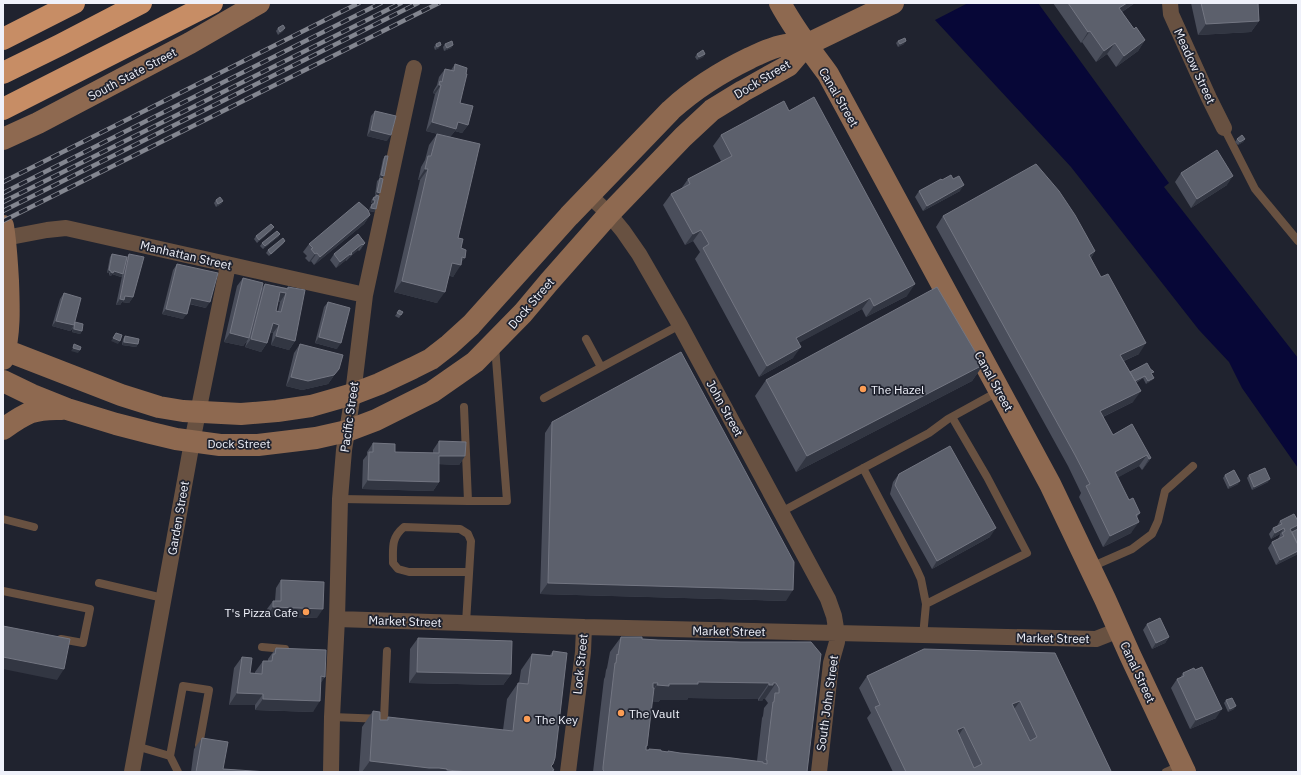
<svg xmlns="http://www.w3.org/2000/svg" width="1301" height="775" viewBox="0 0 1301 775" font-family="'IBM Plex Sans',sans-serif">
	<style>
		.water { fill: #070737 }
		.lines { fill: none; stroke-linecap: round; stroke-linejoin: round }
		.lane { stroke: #685141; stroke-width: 8 }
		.street { stroke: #685141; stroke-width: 16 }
		.secondary { stroke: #8e6950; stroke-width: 22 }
		.highway { stroke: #c78d65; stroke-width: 22 }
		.rail-casing { stroke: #838690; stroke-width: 4.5 }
		.rail { stroke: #20232f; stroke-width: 3; stroke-dasharray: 9; stroke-linecap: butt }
		.wall { fill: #4a4e5b; fill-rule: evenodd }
		.shaded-wall { fill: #323642 }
		.building { fill: #5c606c; stroke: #737682; fill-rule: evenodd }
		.poi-dot { fill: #fc9d54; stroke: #20232f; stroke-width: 1.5 }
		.labels { text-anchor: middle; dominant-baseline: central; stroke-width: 3.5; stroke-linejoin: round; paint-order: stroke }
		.street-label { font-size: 12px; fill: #eff1fa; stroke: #20232f }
		.poi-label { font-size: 12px; fill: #eff1fa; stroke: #20232f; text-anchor: start }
	</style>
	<rect width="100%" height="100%" fill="#20232f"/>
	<path class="water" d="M968 3H1038L1169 183 1164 187 1298 358V468L1242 388 1229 362 1199 330 1071 167 935 20Z"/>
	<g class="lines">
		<path class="lane" d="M1224 128 1255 189 1298 241
			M586 339 601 367
			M544 398 680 325
			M464 407 468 501H507L495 346
			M863 468 916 568 921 579 926 604
			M340 499 468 501
			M781 512 929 433 948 419 999 391
			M3 519 34 527
			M1091 567 1132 549 1152 534 1158 521 1165 491 1193 466
			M99 583 163 598
			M3 591 90 609 83 643 61 639
			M466 623 471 541 468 534 460 529 404 527C391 538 393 547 393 563L398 569 409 572H469
			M923 636 926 604 1027 553 987 477 952 417
			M262 647 285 649
			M332 717 384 719 387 651
			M136 746 170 756 178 772
			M170 756 183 686 209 690 199 745
			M1166 772 1180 766"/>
		<path class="street" d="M1170 3 1171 14 1209 98 1224 128
			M589 195 609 214 623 231 639 254 680 325 828 599 834 616 837 634V642L831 663 819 772
			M5 238 47 230 66 228 365 295
			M337 619 584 627 1096 639 1119 630
			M132 772 192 442 228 265
			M331 772 332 717 337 619 340 499 344 450 353 394 365 295 414 68
			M568 772 583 652 584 627"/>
		<path class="secondary" d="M780 3C794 29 811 51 828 74L1050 484 1105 599 1130 655 1185 772
			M3 139 38 123 190 43 259 3
			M3 226C6 244 7 263 8 281 9 308 10 333 3 359
			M5 350 121 395 159 407 183 411 241 414 277 411 311 406 353 394 379 384 413 368 431 359 449 345 471 325 569 216 671 110C694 89 721 72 750 58 761 53 772 47 785 45 792 44 799 45 806 45
			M3 381 32 395 67 409 116 424 151 433 176 439 220 445H258L316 438 347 431 376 420 432 392 475 362 523 313 549 282 609 214 683 137 712 110 743 91 788 66 806 45 893 3
			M3 429C26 413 33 408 62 409"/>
		<path class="highway" d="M3 39 74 3
			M3 73 60 45 141 3
			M3 109 212 3"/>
		<g class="rail-casing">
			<path id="rail" d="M3 182 359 3
				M3 193 381 3
				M3 202 401 3
				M3 211 418 3
				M3 221 439 3"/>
		</g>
		<use href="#rail" class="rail"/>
	</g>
	<path class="wall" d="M1053 3H1135L1122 12 1134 29 1145 40 1138 51 1116 67 1107 54 1096 62 1082 42 1081 43Z
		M1191 3H1258L1259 21 1251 32 1198 35Z
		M278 28H285L283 31 278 35 276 31Z
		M898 41 904 44 898 47 896 43Z
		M436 44 439 48 435 50 434 47Z
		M445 44 453 45 451 48 444 51 443 47Z
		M697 54H705L703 57 697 60 695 57Z
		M455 64 460 103 468 125 462 133 455 131 450 137 426 131 435 94 433 93 434 90 437 85 439 77 445 69 451 70Z
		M375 111 387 141 367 136 371 116Z
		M789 111 907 296 866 317 862 309 798 343 793 358 759 377 695 259 700 252 693 241 685 245 663 205 671 194 681 189 688 179 721 161 713 146 721 135Z
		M437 134 458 238 461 248V263L453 277 449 275 437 303 394 292 420 180H418L421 167 425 160 429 145Z
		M1237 139H1245L1243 142 1238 145 1235 142Z
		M385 156 384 176 379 178 383 159Z
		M1181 173 1227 185 1191 208 1175 182Z
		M380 178 376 209 374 212 369 211 370 207 373 203H371L372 199 374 197H375L376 195H375L377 181Z
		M942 180 960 191 923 211 915 197 919 191Z
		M216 200 223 201 221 204 216 207 214 203Z
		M370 215 364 224 314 265 311 261 309 262 305 258 307 256 303 252 309 244Z
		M943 216 1095 251 1091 258 1139 354 1124 361 1130 372 1152 374 1154 378 1152 380 1146 384 1143 378 1136 383 1133 402 1103 417 1113 435 1132 424 1151 458 1143 469 1142 470 1139 466 1118 477 1129 500 1140 513 1137 517 1131 533 1103 547 1079 497 1081 493 1068 466 936 227Z
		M272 230 257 243 254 239 256 236Z
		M280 234 278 237 263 249 260 246 262 243Z
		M285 241 283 244 269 256 266 253 268 250Z
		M365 243 361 249 359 251 358 250 351 256 346 261V260L336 268 330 260 334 254Z
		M112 254 127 257 129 254 133 297 129 303 122 302 120 305H116L122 276 121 277 112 274 111 276 109 275V273H107L110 257Z
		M177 264 206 308 189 304 183 319 162 314 173 270Z
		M243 278 261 289 265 284 287 288 288 287 295 341 289 350 271 345 273 333 270 332 267 343 261 352 245 347 247 341 243 346 224 342 237 286ZM278 301 280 302 278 311H276Z
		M64 293 75 322 82 331 80 334 72 332 73 328 70 331 52 326 60 299Z
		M328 302 337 349 315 343 324 307Z
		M399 310 403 312 399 318 395 316Z
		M125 336 138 344 136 347 122 345 123 339Z
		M300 344 333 377 328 384 302 390 286 386 294 353Z
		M983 365 972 381 796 472 755 396 766 380Z
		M552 422 786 601 540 594 545 433Z
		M439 441 465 456 459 465 439 464V482L433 491 362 489 363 460 367 455V452L373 443 395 452 433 453V450Z
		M899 474 990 537 932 569 890 494 893 482Z
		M1225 475 1238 484 1228 489 1223 478Z
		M1249 475 1268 482 1252 490 1247 478Z
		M1280 521 1296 530 1291 532 1298 530V553L1296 555 1276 565 1268 548 1272 542 1278 539 1280 535V534L1271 539 1269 534 1273 528 1277 526Z
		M281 580 317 618 267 616V609L273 601H275L276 588Z
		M1147 624 1169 637 1165 643 1152 649 1143 630Z
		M621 637 658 640 741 642H811L807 772H593L604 679 605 677 606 670 607 668 610 652ZM688 698 758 699V701H762L763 699H765L768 703 764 708 763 716 762 718 757 761 680 753 668 751V752L661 751 649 749V750H646L647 746 652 701 658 702 660 700H687Z
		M418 638 511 674 503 685 409 683 410 649Z
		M276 648 325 677 321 682 313 712 255 710V705H229L234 668 242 657 250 673H255V672L263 661H268V659Z
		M553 651V764L551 767 554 770 552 772H359L362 727 373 711 380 720H386L388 717 503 730 507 699 518 683H519L521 670 532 654 550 655Z
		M1055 653 1111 771 1110 772H893L867 718 871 713 859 688 867 676Z
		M1183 673 1216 718 1190 729 1171 688 1177 679 1180 678Z
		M1226 700 1234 709 1228 712 1224 703Z
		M202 738 223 769 268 772H191L194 749Z"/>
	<path class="shaded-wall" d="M1127 3H1135L1111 19 1119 8Z
		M1259 21 1251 32 1198 35 1206 24Z
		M285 28 283 31 278 35 280 32Z
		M1090 31 1082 42 1081 43 1088 32Z
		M1145 40 1138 51 1116 67 1124 56Z
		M906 41 904 44 898 47 900 44Z
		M1115 43 1107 54 1096 62 1104 51Z
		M441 45 439 48 435 50 437 47Z
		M453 45 451 48 444 51 447 48Z
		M705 54 703 57 697 60 699 57Z
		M439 85H441L435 94 433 93Z
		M432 122H458L468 125 462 133 455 131 450 137 426 131Z
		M371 130 391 135 387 141 367 136Z
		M1245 139 1243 142 1238 145 1240 142Z
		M425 169H428L420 180H418Z
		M381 175 384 176 382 179 379 178Z
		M1233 176 1227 185 1191 208 1197 199Z
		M964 185 960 191 923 211 927 206Z
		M377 192 380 193 378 196 375 195Z
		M373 200H375L373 203H371Z
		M223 201 221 204 216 207 218 204Z
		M371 208 376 209 374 212 369 211Z
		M370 215 364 224 314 265 320 257Z
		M274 227 272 230 257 243 259 240Z
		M701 230 693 241 685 245 693 234Z
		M280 234 278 237 263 249 265 246Z
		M285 241 283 244 269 256 271 254Z
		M365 243 361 249 359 251 363 245Z
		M362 244 358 250 351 256 346 261 350 255 351 253Z
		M1095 251 1088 263 1089 255Z
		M317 253 311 261 309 262 315 254Z
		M350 254 346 260 336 268 340 262Z
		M462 257 465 258 459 265H461L453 277 444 274 452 263Z
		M109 270 111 271 109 273H107Z
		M114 271 123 274 121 277 112 274 111 276 109 275 111 272Z
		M402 281 445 292 437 303 394 292Z
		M915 284 907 296 866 317 874 306Z
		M280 292 286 293 280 302 274 300Z
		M125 296 133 297 129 303 122 302 120 305H116L120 299Z
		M191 298 210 302 206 308 187 303Z
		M870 298 862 309 788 349 796 338Z
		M166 309 187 314 183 319 162 314Z
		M56 321 74 325 70 331 52 326Z
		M273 323 279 325 273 333 267 331Z
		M74 329 82 331 80 334 72 332Z
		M230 333 249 338 243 346 224 342Z
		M276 336 295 341 289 350 271 345Z
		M319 337 341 343 337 349 315 343Z
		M113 338 120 341 118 344 111 341Z
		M251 339 267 343 261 352 245 347Z
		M124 342 138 344 136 347 122 345Z
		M1146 343 1139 354 1112 366 1120 355Z
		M801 347 793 358 759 377 767 366Z
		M73 348 80 350 78 353 71 351Z
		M983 365 972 381 796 472 807 456Z
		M339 369 333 377 328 384 302 390 286 386 291 377Z
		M1145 376 1143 378 1133 384 1135 381Z
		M1154 378 1152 380 1146 384 1148 381Z
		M1141 391 1133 402 1092 422 1100 411Z
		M1147 455 1139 466 1108 483 1115 472Z
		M439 456H465L459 465 433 464Z
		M1151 458 1143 469 1142 470 1149 459Z
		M1270 479 1268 482 1252 490 1254 487Z
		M368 480 439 482 433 491 362 489Z
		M1240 481 1238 484 1228 489 1230 486Z
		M1139 522 1131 533 1103 547 1110 536Z
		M1298 525V527L1296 530 1286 535 1290 529Z
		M996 528 990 537 932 569 937 561Z
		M1284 528 1280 534 1271 539 1275 533Z
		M1298 551V553L1296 555 1276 565 1280 560Z
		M548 583 793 590 786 601 540 594Z
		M273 607 323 609 317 618 267 616Z
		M1169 637 1165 643 1152 649 1156 643Z
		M3 657 64 669 57 680 3 669Z
		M417 672 511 674 503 685 409 683Z
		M321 676 325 677 317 688Z
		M698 682 769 683 758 699 688 698 687 700H660L658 702 646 701 657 685Z
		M653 683H658L646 699Z
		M773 683H776L765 699H763L762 701H758L769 685Z
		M237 693 263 694 255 705H229Z
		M263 699 320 701 313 712 255 710Z
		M1020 701 1012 712V704Z
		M1236 706 1234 709 1228 712 1230 709Z
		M1222 709 1216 718 1190 729 1196 720Z
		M964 727 957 738V730Z
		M370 761 439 768 447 769 445 772H362Z
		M447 770 469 772H445Z"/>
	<path class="building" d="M1068 3H1127L1119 8 1134 29 1136 27 1145 40 1124 56 1115 43 1104 51 1090 31 1088 32Z
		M1201 3H1258L1259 21 1206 24Z
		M283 25 285 28 280 32 278 28Z
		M905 38 906 41 900 44 898 41Z
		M452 41 453 45 447 48 445 44Z
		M440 42 441 45 437 47 436 44Z
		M703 50 705 54 699 57 697 54Z
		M455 64 467 68 466 74H467L460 103 473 106 468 125 458 122 456 129 432 122 441 85H439L440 81 442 82 445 69 454 71Z
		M814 97 915 284 874 306 870 298 796 338 801 347 767 366 703 248 709 244 701 230 693 234 671 194 690 184 688 179 732 156 721 135 784 101 789 111Z
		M375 111 396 116 391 135 371 130Z
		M437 134 480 144 458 238 463 239 461 248 466 250 465 258 462 257 461 265 452 263 445 292 402 281 428 169H425L428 156H431Z
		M1242 135 1245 139 1240 142 1237 139Z
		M1217 150 1233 176 1197 199 1181 173Z
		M385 156H388L384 176 381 175Z
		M1036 164 1059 191 1075 215 1095 251 1089 255 1101 277 1108 274 1146 343 1120 355 1141 391 1100 411 1113 435 1132 424 1151 458 1149 459 1147 455 1115 472 1129 500 1133 498 1140 513 1136 515 1139 522 1110 536 1086 486 1090 484 1075 455 943 216Z
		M951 175 953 179 959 176 964 185 927 206 919 191 941 179 942 180Z
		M380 178 383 179 380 193 377 192Z
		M376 195 379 196 376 209 371 208 372 204H374L375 200H373L374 197H376Z
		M220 197 223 201 218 204 216 200Z
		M359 202 368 210 370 215 320 257 317 253 315 254 311 249 313 248 309 244Z
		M271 224 274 227 259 240 256 236Z
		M277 231 280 234 265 246 262 243Z
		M358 234 365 243 363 245 362 244 351 253 352 254 350 255V254L340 262 334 254Z
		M283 238 285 241 271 254 268 250Z
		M112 254 127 257 123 274 114 271 113 273 111 272V271L109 270Z
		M129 254 144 257 133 297 125 296 124 300 120 299Z
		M177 264 218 273 210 302 191 298 187 314 166 309Z
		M243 278 263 283 249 338 230 333Z
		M265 284 288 289V287L305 290 295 341 276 336 279 325 273 323 267 343 251 339ZM280 292 286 293 281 312 276 311Z
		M937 287 983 365 807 456 766 380Z
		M64 293 81 298 74 325 56 321Z
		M328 302 350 308 341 343 319 337Z
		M399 310 403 312 401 315 397 313Z
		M75 322 83 324 82 331 74 329Z
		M116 333 122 335 120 341 113 338Z
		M125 336 139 339 138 344 124 342Z
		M74 344 81 347 80 350 73 348Z
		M300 344 343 355 339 369 334 375 308 381 291 377Z
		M681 352 794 562 793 590 548 583 552 422Z
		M1147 363 1151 370H1152L1154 372 1151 373 1154 378 1148 381 1145 376 1135 381 1130 372Z
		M439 441 466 442 465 456H439V482L368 480 369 452H373V443L395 444V452L439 453Z
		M950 446 996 528 937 561 895 485 899 474Z
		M1265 468 1270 479 1254 487 1249 475Z
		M1234 470 1240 481 1230 486 1225 475Z
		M1294 514 1298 521V525L1290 529 1298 545V551L1280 560 1272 542 1284 536 1282 533 1285 531 1284 528 1275 533 1273 528 1282 524 1280 521Z
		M1298 529V542L1297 543 1292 532Z
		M281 580 324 582 323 609 273 607V601H281Z
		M1160 618 1169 637 1156 643 1147 624Z
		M3 626 70 639 64 669 3 657Z
		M621 637H642V639L658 640 741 642H811L821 654 807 772H605L603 770V767L615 663H616L617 654 618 655ZM698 682 769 683V685H773V683H776L779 688V693H775L774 702H773L766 760H767V764L763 763V762L732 758 680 753 668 751V752L661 751V750L649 749V750H646V746H647L654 688H653V683H658L657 685 669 686V684H698Z
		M418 638 512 641 511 674 417 672Z
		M276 648 326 650 325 677 321 676 320 701 263 699V694L237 693 242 657 252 658 250 673 262 674 263 661H272L273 654H275Z
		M924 649 1055 653 1111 771 1110 772H906L875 707 880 705 867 676ZM1020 701 1037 737 1030 741 1012 704ZM964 727 982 764 974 768 957 730Z
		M553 651 567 653 555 758 553 764 551 766 554 770 552 771V772H469L447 770V769L439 768H429L370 761 373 711 380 712V720H388V717L513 731 518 683 528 684 532 654 552 656Z
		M1202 667 1222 709 1196 720 1177 679 1184 676 1183 673 1194 668 1195 670Z
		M1232 698 1236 706 1230 709 1226 700Z
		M202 738 228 742 223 769 268 772H196Z"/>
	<g class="poi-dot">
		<circle cx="863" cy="389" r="4"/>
		<circle cx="306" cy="612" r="4"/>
		<circle cx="621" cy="713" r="4"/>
		<circle cx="527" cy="719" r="4"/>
	</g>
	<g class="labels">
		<g class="street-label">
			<text transform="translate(1195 66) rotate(65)">Meadow Street</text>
			<text transform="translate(132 74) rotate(-28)">South State Street</text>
			<text transform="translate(762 79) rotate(-31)">Dock Street</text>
			<text transform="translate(839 97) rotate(60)">Canal Street</text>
			<text transform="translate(186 255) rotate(13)">Manhattan Street</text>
			<text transform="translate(531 303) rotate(-49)">Dock Street</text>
			<text transform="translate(994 381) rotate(61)">Canal Street</text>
			<text transform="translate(725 408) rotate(61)">John Street</text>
			<text transform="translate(349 417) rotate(-82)">Pacific Street</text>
			<text x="239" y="443">Dock Street</text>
			<text transform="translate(178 518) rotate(-80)">Garden Street</text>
			<text transform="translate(405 621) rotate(2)">Market Street</text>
			<text transform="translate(729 631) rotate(1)">Market Street</text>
			<text transform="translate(1053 638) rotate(1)">Market Street</text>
			<text transform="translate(580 664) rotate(-84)">Lock Street</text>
			<text transform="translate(1138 672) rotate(65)">Canal Street</text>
			<text transform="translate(827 703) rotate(-82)">South John Street</text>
		</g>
		<g class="poi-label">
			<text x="871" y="389">The Hazel</text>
			<text x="298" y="612" text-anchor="end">T's Pizza Cafe</text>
			<text x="629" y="713">The Vault</text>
			<text x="535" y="719">The Key</text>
		</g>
	</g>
	<rect width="1301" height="775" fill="none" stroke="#eff1fa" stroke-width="8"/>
</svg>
